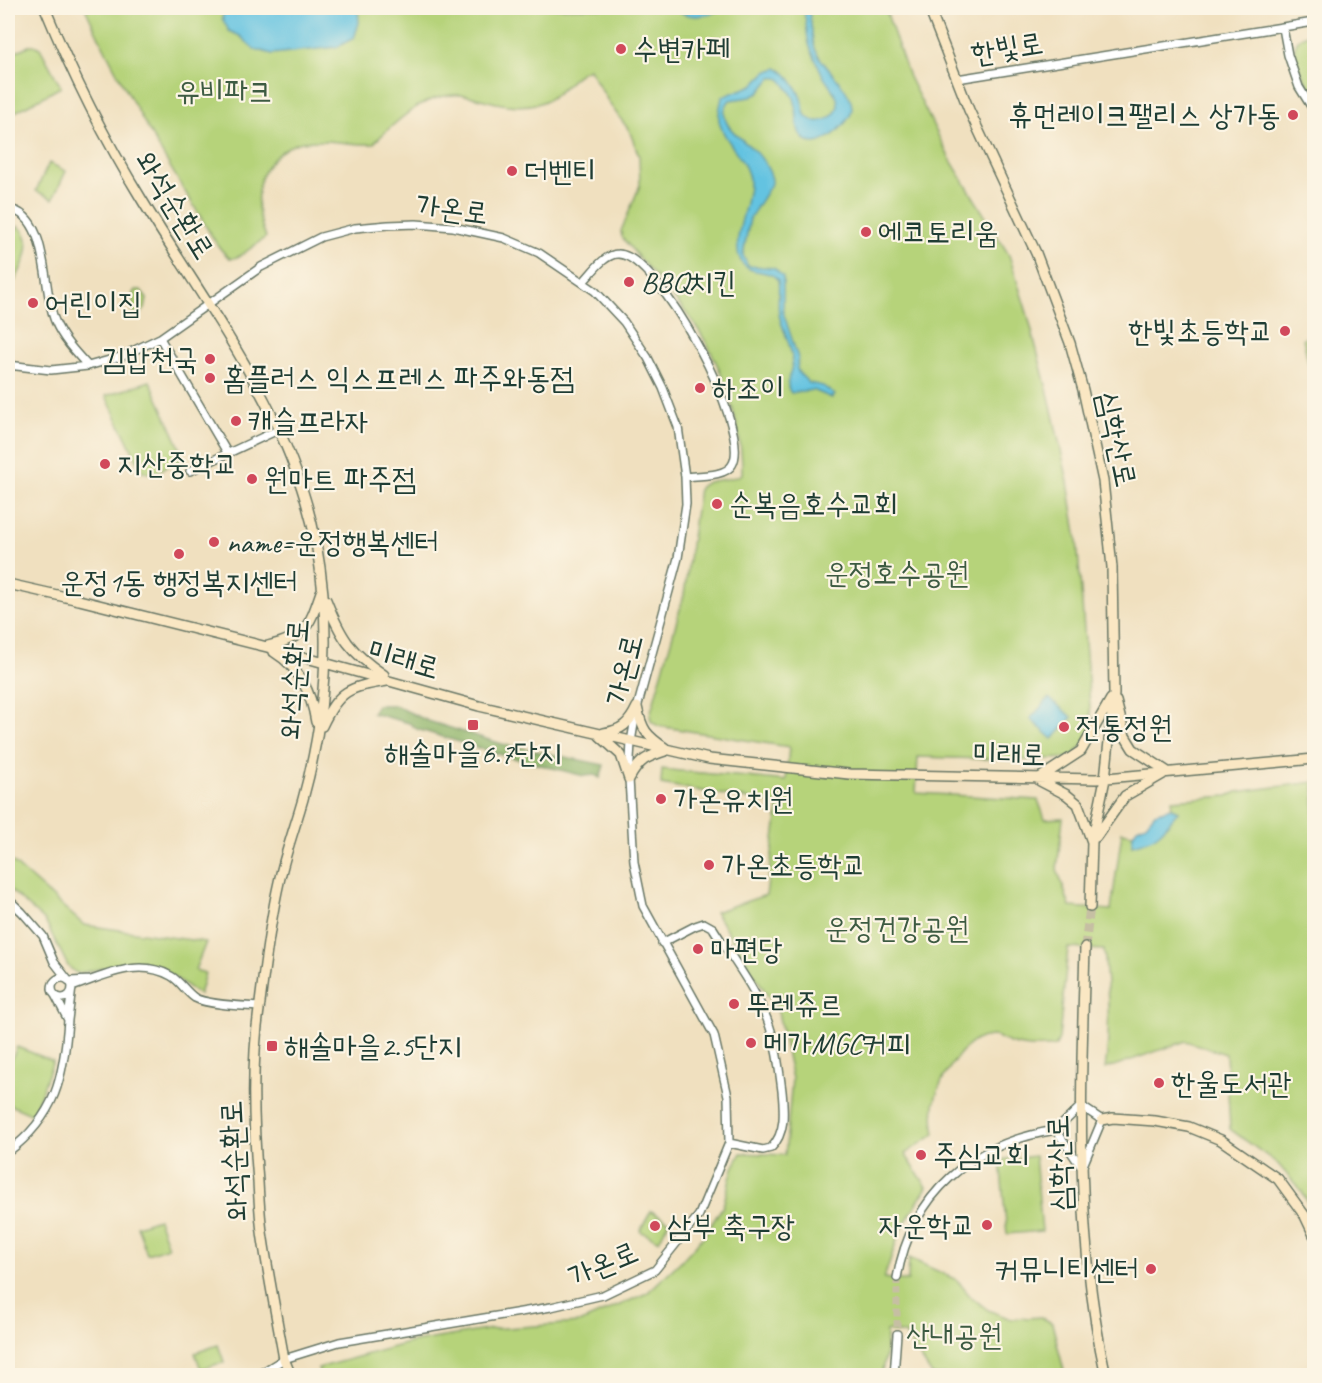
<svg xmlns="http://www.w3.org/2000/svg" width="1322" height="1383" viewBox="0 0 1322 1383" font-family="Caveat,'Poor Story',sans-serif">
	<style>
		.green { fill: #b6d37a; stroke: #6a8857; stroke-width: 1.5 }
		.forest { fill: #90b56a; stroke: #58794f; stroke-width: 1.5 }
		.water { fill: #63c3e1; stroke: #41808a; stroke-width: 1.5 }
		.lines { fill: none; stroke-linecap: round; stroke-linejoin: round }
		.street-tunnel { stroke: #c6bfa3; stroke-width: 7; stroke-dasharray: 7 3.5; stroke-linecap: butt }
		.secondary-tunnel { stroke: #c6bfa3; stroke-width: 9; stroke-dasharray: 9 4.5; stroke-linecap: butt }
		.street-casing { stroke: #687665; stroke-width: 10 }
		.secondary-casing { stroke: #687665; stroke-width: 12 }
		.street { stroke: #fff; stroke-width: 7 }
		.secondary { stroke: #fae7c3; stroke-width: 9 }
		.poi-dot { fill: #d1495b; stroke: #fcf5e5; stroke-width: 2 }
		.labels { text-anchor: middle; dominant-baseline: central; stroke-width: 4.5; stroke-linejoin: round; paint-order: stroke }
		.street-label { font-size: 30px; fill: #1f3d34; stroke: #fcf5e5 }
		.poi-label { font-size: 30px; fill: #1f3d34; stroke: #fcf5e5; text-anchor: start }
		.park-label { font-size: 30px; fill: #3d5b42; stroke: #fcf5e5 }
	</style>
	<rect width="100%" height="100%" fill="#fcf5e5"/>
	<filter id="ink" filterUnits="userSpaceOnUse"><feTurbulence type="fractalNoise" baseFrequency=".0167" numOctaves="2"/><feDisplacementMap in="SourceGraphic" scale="12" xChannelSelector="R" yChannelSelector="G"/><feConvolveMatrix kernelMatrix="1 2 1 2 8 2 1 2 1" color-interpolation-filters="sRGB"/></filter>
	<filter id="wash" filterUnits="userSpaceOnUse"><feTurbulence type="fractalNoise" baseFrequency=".008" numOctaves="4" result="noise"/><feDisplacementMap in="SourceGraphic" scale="24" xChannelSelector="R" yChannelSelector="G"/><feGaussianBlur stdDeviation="1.35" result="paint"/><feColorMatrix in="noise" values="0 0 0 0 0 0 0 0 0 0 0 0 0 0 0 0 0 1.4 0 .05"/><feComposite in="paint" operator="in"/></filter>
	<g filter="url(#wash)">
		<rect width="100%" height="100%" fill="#f0e0bf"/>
		<path class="green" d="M85 8H885L909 77 950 159 1009 255 1028 316 1049 397 1068 482 1077 540 1091 719V735L1071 758 1020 760 918 757 916 793 1038 800 1045 819 1063 818 1057 869 1070 907 1111 910 1122 832 1133 834 1132 845 1178 811 1171 808 1172 800 1228 796 1237 792 1314 782V1213L1302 1192 1278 1164 1230 1129 1226 1054 1186 1041 1105 1069C1111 1030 1108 989 1104 950L1068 948 1059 1038 1056 1046C1042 1048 1025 1048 1010 1043 1004 1041 1000 1037 993 1036 975 1036 965 1047 955 1060 938 1083 929 1105 935 1134L905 1154 927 1187 900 1231 884 1278 908 1281 909 1258 957 1280 970 1296 988 1310 1011 1319 1041 1317 1052 1323 1065 1375H932L905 1334 886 1331V1352L881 1375H320L318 1368 408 1343 492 1329 579 1323 647 1293 681 1261 704 1236 723 1206 733 1168 741 1153 785 1155 792 1079 778 1012 715 912 766 895 779 804 661 784 662 769C703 774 745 776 786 781L789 747 658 726 651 721 650 715 684 595 699 488C709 476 729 483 742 474 743 427 721 360 693 322 671 292 644 266 622 237L621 231 640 185 639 156 629 130 611 106 589 69C570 75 561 97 540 103 518 109 498 104 477 98 434 84 400 117 373 144 349 145 326 138 302 142 291 144 282 150 274 158 252 181 255 210 266 237L240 256 231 259C218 251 205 224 197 211 156 145 117 78 85 8Z
			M1314 32V94C1303 76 1276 40 1314 32Z
			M31 45H34L40 48 61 87 8 116V55Z
			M49 163 66 171 53 199 36 191Z
			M18 226C38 240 22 268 13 284L8 281V245Z
			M135 290H141L147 299 145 309 139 315 133 312V293Z
			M1314 336V383L1313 384 1303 338Z
			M150 381 181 450V460L152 474 142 471 106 396Z
			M8 858 84 925 206 942 195 970 205 973 199 995C173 976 157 960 123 964 107 966 92 972 76 973L68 966 45 921 8 888Z
			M17 1047 53 1061 33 1115 8 1104V1067Z
			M1035 1156 1042 1231 1007 1234 1000 1160Z
			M651 1211 669 1221 659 1241 640 1231Z
			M158 1219 168 1247 147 1254 137 1226Z
			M218 1345 224 1362 201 1369 195 1353Z"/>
		<path class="forest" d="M377 705H394L428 721 502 744 604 765 600 778 595 775 584 776 502 755 417 729 409 723 372 713Z"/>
		<path class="water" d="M226 8H358L359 23 354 38 337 47 272 54 254 49 240 36 229 31 222 18Z
			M673 8H724C706 17 689 20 673 8Z
			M803 8H808C812 21 811 36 815 49 822 69 865 97 848 119 839 132 813 156 800 134 795 124 798 112 795 102 794 95 789 91 786 86 781 79 780 77 771 78L759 93 751 97 730 100C712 121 741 138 754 150 762 157 769 169 772 179L770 186 750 218 743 255 748 266 774 268 783 277V312L798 358 797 369 799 373 809 383 823 386 835 395 832 398 813 390 791 393C783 383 793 372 792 361 792 344 782 330 779 314 777 303 780 292 778 280 768 267 747 277 740 259 731 238 750 205 749 182 749 161 722 140 719 120 718 112 721 104 722 97L753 85 766 72 777 68C790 74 800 92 803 105 804 110 803 114 808 118 820 126 839 117 838 102 837 92 826 83 822 74 818 64 812 54 809 44 806 32 807 20 803 8Z
			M1049 698 1072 717 1053 739 1030 719Z
			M1171 808 1178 811C1162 832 1158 839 1132 845L1133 834 1137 828 1146 824 1155 813Z"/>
	</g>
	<g filter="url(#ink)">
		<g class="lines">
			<path class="street-tunnel" d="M897 1278V1334"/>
			<path class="secondary-tunnel" d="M1085 947 1090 907"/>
			<g class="street-casing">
				<path id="street" d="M1283 28 1288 55 1299 87 1314 111
					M957 79 1314 22
					M8 209C50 214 42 292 55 321 62 338 75 352 88 366
					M583 282C592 273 604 254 618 254 658 253 754 431 732 465 725 477 698 475 685 477
					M160 338 228 454
					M8 365 51 370 88 366 120 357 160 338 261 267 321 237 355 228 388 225 416 224 453 227 504 238 539 253 595 291 624 322 648 358 663 388 678 427 685 477 686 504 678 558 636 712 631 742 629 779 634 862 643 906 714 1035 728 1096 729 1143 699 1215 655 1270 603 1295 551 1307 339 1342 284 1359 256 1376
					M190 471 280 429
					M8 899 22 912 43 936 54 962 68 980
					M662 943 695 926 704 923 713 928C731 957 754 986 767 1019 776 1042 779 1067 782 1091 784 1111 786 1133 771 1148L763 1150 729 1143
					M52 988a10 10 0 1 1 20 0a10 10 0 1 1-20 0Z
					M91 980C118 970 144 961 171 976 180 981 186 992 195 998 208 1005 243 1006 259 1007
					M55 995 68 1020 72 987 91 980 70 981
					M1081 1106 1102 1120 1082 1168 1056 1130Z
					M8 1152C56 1116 64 1077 68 1020
					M897 1278C912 1193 972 1143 1056 1130
					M894 1376 897 1334"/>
			</g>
			<g class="secondary-casing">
				<path id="secondary" d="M45 8C72 74 104 138 142 200 208 309 292 415 316 543 332 629 326 716 303 799 295 827 285 854 279 882 270 921 265 963 260 1003 251 1062 253 1122 258 1182 259 1201 260 1220 263 1239 269 1279 277 1319 284 1359L291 1376
					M929 8 969 110 1036 253 1070 343 1083 390 1103 481 1112 567 1114 694 1105 779 1092 842 1090 907
					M8 584 79 600 267 647 479 706 709 759 849 774 1096 779 1314 759
					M326 600C341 638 350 652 384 675
					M268 646C306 637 309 627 321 592
					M274 652C300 668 311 692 316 722
					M1116 701 1125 736 1133 749 1168 772
					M637 707C642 730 646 735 665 748
					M322 726C339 690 349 687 387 681
					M604 733C622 730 629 724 637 707
					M600 736 621 755 629 779
					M629 779C640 759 646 757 668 750
					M1038 779 1081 751 1111 699
					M1040 781 1067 795 1078 804 1092 842
					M1096 837 1125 796 1163 774
					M1085 947C1081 1091 1074 1234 1106 1376
					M1102 1120 1113 1118 1155 1121 1189 1127 1221 1140 1278 1179 1305 1216 1314 1235"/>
			</g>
			<use href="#street" class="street"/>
			<use href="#secondary" class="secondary"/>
		</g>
	</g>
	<g class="poi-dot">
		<circle cx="621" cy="49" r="6"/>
		<circle cx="1293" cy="115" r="6"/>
		<circle cx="512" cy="171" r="6"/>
		<circle cx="866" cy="232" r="6"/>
		<circle cx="629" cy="282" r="6"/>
		<circle cx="33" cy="303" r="6"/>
		<circle cx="1285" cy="331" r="6"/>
		<circle cx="210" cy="359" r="6"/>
		<circle cx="210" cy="378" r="6"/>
		<circle cx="700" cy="388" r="6"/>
		<circle cx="236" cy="421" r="6"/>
		<circle cx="105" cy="464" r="6"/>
		<circle cx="252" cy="479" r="6"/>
		<circle cx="717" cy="504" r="6"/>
		<circle cx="214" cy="542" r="6"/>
		<circle cx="179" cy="554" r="6"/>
		<rect x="467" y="719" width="12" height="12" rx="3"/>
		<circle cx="1064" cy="727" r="6"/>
		<circle cx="661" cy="799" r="6"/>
		<circle cx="709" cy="865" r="6"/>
		<circle cx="698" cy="949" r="6"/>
		<circle cx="734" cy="1004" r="6"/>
		<circle cx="751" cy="1043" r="6"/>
		<rect x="266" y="1040" width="12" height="12" rx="3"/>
		<circle cx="1159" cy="1083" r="6"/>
		<circle cx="921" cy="1155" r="6"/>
		<circle cx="987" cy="1225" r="6"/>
		<circle cx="655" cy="1226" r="6"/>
		<circle cx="1151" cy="1269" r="6"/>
	</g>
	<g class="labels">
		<g class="street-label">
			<text transform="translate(1007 48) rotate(-9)">한빛로</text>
			<text transform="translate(175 205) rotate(58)">와석순환로</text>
			<text transform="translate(452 209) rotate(7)">가온로</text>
			<text transform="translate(1117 439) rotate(78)">심학산로</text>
			<text transform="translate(404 659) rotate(16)">미래로</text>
			<text transform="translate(624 670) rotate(-76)">가온로</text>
			<text transform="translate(294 679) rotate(-86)">와석순환로</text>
			<text transform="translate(1009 754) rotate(1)">미래로</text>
			<text transform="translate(234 1161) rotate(-93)">와석순환로</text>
			<text transform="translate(1059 1163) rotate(-92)">심학산로</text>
			<text transform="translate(603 1264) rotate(-23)">가온로</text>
		</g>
		<g class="poi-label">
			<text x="633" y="49">수변카페</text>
			<text x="1281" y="115" text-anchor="end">휴먼레이크팰리스 상가동</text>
			<text x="524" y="171">더벤티</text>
			<text x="878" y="232">에코토리움</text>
			<text x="641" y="282">BBQ치킨</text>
			<text x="45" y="303">어린이집</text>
			<text x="1273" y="331" text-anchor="end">한빛초등학교</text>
			<text x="198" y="359" text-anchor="end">김밥천국</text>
			<text x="222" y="378">홈플러스 익스프레스 파주와동점</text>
			<text x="712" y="388">하조이</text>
			<text x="248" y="421">캐슬프라자</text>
			<text x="117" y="464">지산중학교</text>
			<text x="264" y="479">원마트 파주점</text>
			<text x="729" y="504">순복음호수교회</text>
			<text x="226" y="542">name=운정행복센터</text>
			<text x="179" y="582" text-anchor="middle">운정1동 행정복지센터</text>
			<text x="1076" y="727">전통정원</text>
			<text x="473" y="753" text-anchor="middle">해솔마을6.7단지</text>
			<text x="673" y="799">가온유치원</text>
			<text x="721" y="865">가온초등학교</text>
			<text x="710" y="949">마편당</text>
			<text x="746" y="1004">뚜레쥬르</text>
			<text x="763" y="1043">메가MGC커피</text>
			<text x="284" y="1046">해솔마을2.5단지</text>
			<text x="1171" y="1083">한울도서관</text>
			<text x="933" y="1155">주심교회</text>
			<text x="975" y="1225" text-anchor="end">자운학교</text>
			<text x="667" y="1226">삼부 축구장</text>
			<text x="1139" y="1269" text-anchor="end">커뮤니티센터</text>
		</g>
		<g class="park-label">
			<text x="224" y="91">유비파크</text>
			<text x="897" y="573">운정호수공원</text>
			<text x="897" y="928">운정건강공원</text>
			<text x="954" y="1335">산내공원</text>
		</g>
	</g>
	<rect width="1322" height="1383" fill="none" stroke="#fcf5e5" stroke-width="30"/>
</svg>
